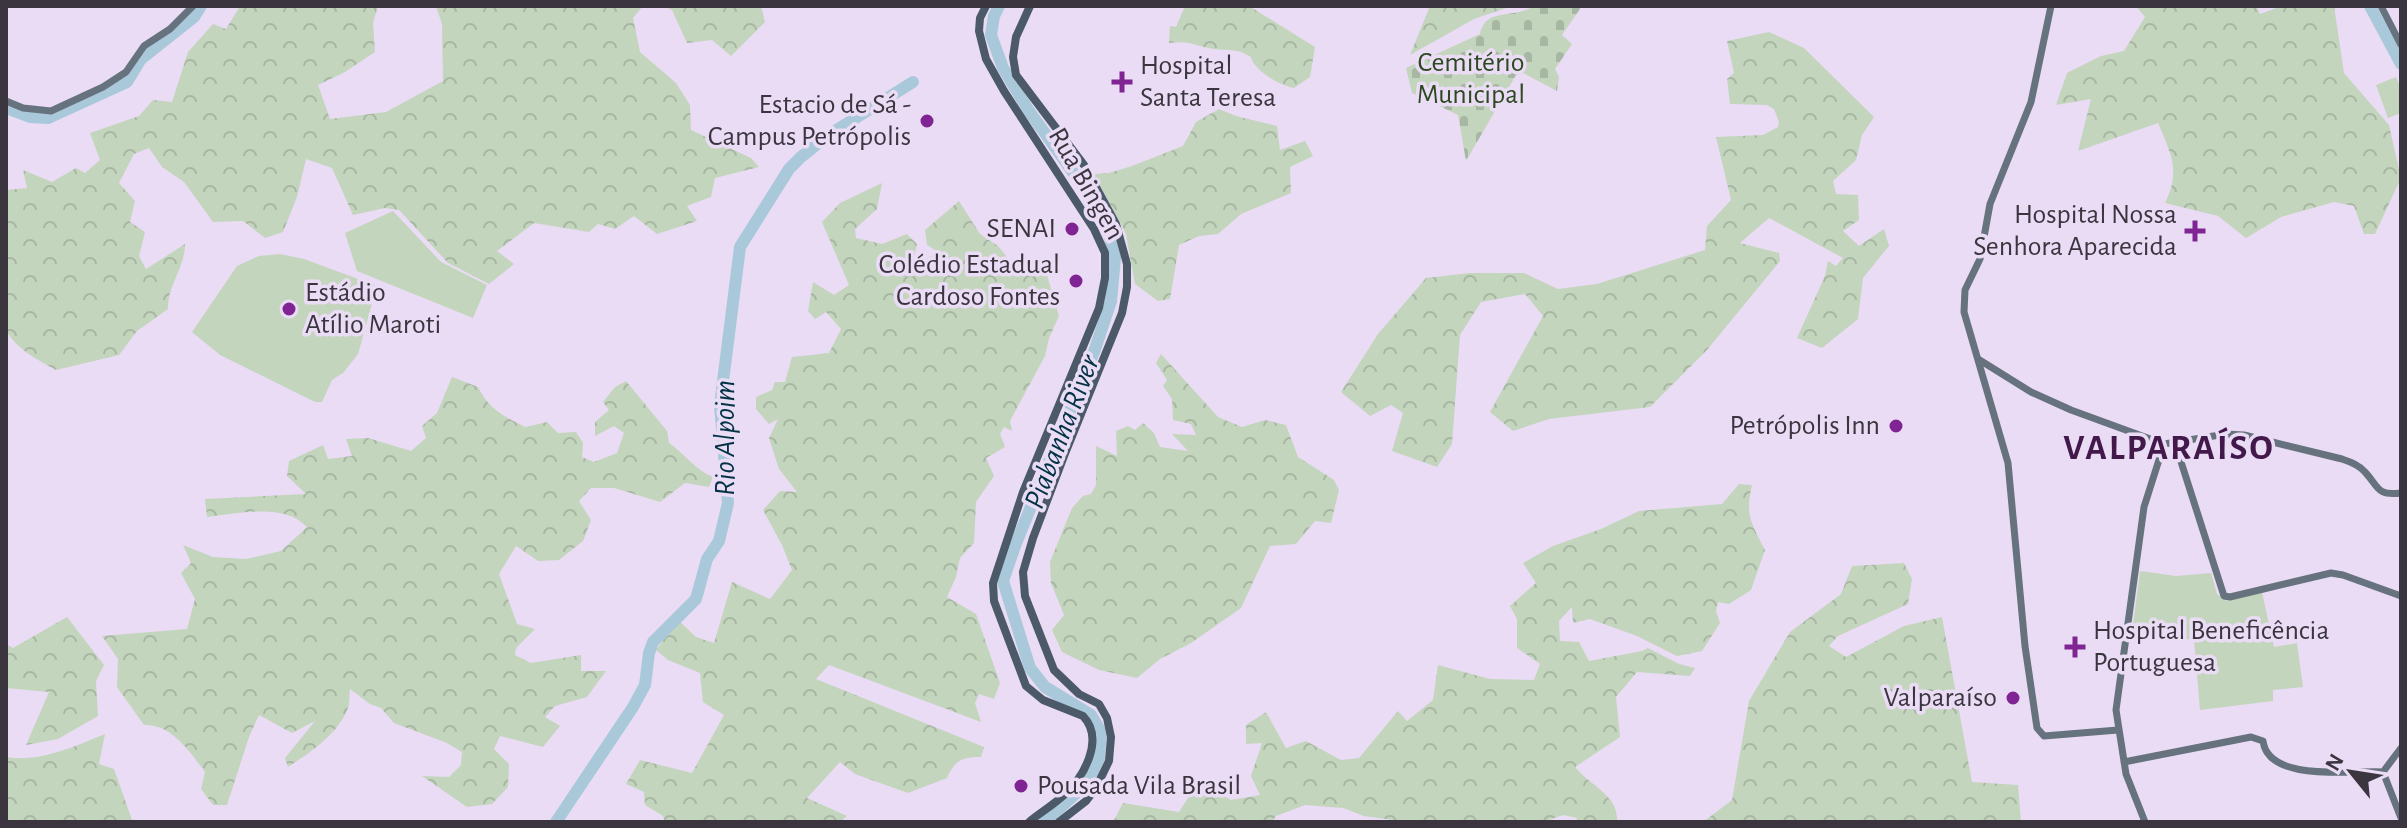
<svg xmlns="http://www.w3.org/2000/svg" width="2407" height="828" viewBox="0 0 2407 828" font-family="'Alegreya Sans',sans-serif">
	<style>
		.forest { fill: url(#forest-crowns) }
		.cemetery { fill: url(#cemetery-stones) }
		.pitch { fill: #c3d5bc }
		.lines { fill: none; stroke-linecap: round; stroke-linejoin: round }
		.river { stroke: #a9c9db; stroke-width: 12 }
		.secondary { stroke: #67727f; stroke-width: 7 }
		.primary { stroke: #4b5968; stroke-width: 8 }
		.poi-dot { fill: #7f2492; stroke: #eadcf5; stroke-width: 3 }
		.labels { text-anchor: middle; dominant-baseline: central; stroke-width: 7; stroke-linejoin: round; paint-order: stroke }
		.park-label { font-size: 28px; fill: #2d4921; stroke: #eadcf5 }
		.poi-label { font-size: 28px; fill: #3a353f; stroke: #eadcf5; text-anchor: end }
		.street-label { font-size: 28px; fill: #3a353f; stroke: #eadcf5 }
		.water-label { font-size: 30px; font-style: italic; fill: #033245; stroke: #eadcf5 }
		.district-label { font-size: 36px; font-weight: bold; letter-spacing: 2px; fill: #43194c; stroke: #eadcf5 }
	</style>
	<defs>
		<pattern id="forest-crowns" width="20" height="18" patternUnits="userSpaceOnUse" patternTransform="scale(2)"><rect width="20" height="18" fill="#c3d5bc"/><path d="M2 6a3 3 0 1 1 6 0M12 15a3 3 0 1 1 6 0" fill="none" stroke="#a8b7a3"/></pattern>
		<pattern id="cemetery-stones" width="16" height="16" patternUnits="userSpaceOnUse" patternTransform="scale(2)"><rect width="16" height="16" fill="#c3d5bc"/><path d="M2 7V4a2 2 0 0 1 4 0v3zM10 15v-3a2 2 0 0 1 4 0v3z" fill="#a8b7a3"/></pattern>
	</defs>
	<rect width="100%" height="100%" fill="#eadcf5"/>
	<path class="forest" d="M240 6H378L373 23 375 52 345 72 318 85 330 119 386 112 443 81 442 24 436 6H643L633 18 640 52 676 83 690 105 691 130 751 158 759 167 715 178 711 197 687 206 697 221 657 234 634 216 615 229 598 224 589 232 534 223 497 251 514 264 489 284 448 263 399 210 385 208 353 215 332 168 306 159 297 197 283 232 265 238 243 221 213 222 184 182 162 167 149 148 134 154 119 183 135 201 130 222 145 232 139 256 146 269 185 244C185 268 167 286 168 309L137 331 119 355 56 370C38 360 16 349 6 330V190L27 188 23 170 52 182 76 168 85 173 100 160 90 133 139 116 153 100 172 102 188 52 213 24 226 29Z
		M663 6H761L765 22 731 56 712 40 687 43 672 10Z
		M1185 6H1249L1315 47 1310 77 1294 88C1281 86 1254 71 1251 57 1237 48 1229 51 1214 49 1194 46 1191 40 1169 43L1170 26 1176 27Z
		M1430 6H1512L1474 19 1410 55Z
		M2136 6H2256L2260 14 2282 6H2334L2344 73 2389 125 2401 178 2375 234H2364L2354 206 2334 202 2281 217 2246 238 2218 216 2165 203C2181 171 2171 154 2158 123L2078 151 2091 99 2056 105 2067 73 2101 56 2124 51 2145 17Z
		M1769 32 1804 48 1874 117 1862 135 1856 160 1833 181 1836 194 1858 195 1859 220 1843 231 1859 246 1884 229 1889 246 1863 278 1858 319 1822 348 1797 338 1825 276 1828 261 1836 266 1843 258 1769 218 1740 243 1779 253 1780 261 1707 350 1650 407 1549 419 1513 431 1490 412 1543 316 1525 294 1481 302 1460 335 1452 444 1437 467 1392 451 1403 413 1391 405 1370 416 1341 392 1378 334 1426 278 1470 273H1524L1558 289 1597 284 1705 250 1707 226 1731 200 1716 137 1763 135 1778 127 1779 122 1774 109 1767 105 1730 104 1727 79 1734 73 1727 41Z
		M1219 109 1236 116 1277 126 1280 150 1305 141 1313 156 1290 167 1291 193 1241 214 1218 234 1199 236 1179 245 1170 299 1158 301 1135 284 1126 234 1094 174 1109 173 1132 166 1183 146 1196 122Z
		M882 183 877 209 855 229 856 238 882 244 907 234 917 244 914 258 922 262 938 252 927 245 925 230 959 201 980 234 998 246 1015 267 1042 258 1059 316 1049 338 1045 356 1010 421 1012 431 1004 427 1000 434 1005 447 986 458 994 476 976 502 974 543 960 558 956 577 947 597 976 614 1000 683 994 699 979 694 975 703 981 722 829 665 816 679 984 747 981 757C962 757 955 760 947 778L908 793 855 774 840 762 807 798 847 816 840 822H665L663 816 645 805 644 792 626 784 640 760 692 773 724 715 703 702 700 673 668 660 656 650 678 620 696 637 714 643 732 582 770 599 792 570 782 545 763 510 780 491 797 492 779 469 769 438 778 419 769 424 756 409V397L772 390 775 382H785L792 357 829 353 841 329 826 312 815 319 808 311 813 282 834 295 849 285 822 222 840 203Z
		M1161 354 1218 417 1242 427 1265 420 1286 425 1298 457 1334 480 1339 490 1331 523 1315 521 1296 544 1270 546 1241 608 1191 643 1160 659 1137 678 1099 670 1062 652 1052 630 1064 615 1051 583 1050 562 1072 508 1083 496 1091 494 1096 485V446L1117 456 1116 431 1128 426 1135 430 1143 423 1154 433 1160 447 1188 451 1172 434 1196 435 1191 424 1173 420 1172 399 1163 386 1167 380 1156 363Z
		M452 377 478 387C489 409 503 416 525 427L547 422 558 433 576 432 583 443 582 457 594 462 617 453 624 433 614 426 595 436V422L609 410 603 402 615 387 626 381 667 431 669 443C685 454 695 470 713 477L709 487 685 483 660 502 614 488H591L579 501 591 520 583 541 559 560 538 561 516 546 499 574 517 624 535 629 516 648 515 655 531 663 581 655V671H606L587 697 555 706 545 717 560 726 543 747 500 736 494 749 509 764 508 787 492 804 467 807 422 776 449 777 461 765 462 752 447 743 394 723 381 708 370 704 350 689C349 695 350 703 348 708 339 733 310 753 288 767L285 758 315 721 292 733 259 715 249 737 227 805H213L201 789 205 772C190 752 172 724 144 725L117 687 118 659 102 636 187 629 195 599 181 573 191 563 183 545 213 557 246 559 281 551 307 527C284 502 237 514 207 517L205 499 306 494 287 476 289 461 323 445 328 459 352 456 346 439 368 438 411 451 426 438 422 426 437 413Z
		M1739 484 1752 485C1745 515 1751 523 1765 550L1751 590 1729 604 1718 602 1716 611 1720 623 1702 651 1677 656 1637 636 1590 619 1573 623 1572 607 1559 621 1560 641 1579 642 1589 661 1642 651 1648 648 1679 664 1695 668 1690 676 1637 672 1616 697 1620 737 1575 767C1590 786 1619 795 1617 822H1576L1577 818 1563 815 1543 822H1407L1364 816 1343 808 1305 805 1276 816 1272 822H1113L1123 803 1179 812 1198 782 1231 800 1260 795 1251 776 1262 743 1246 744V725L1266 712 1286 748 1306 741 1341 760 1359 758 1398 711 1407 721 1433 700 1438 665 1490 679 1534 680 1540 664 1517 648V619L1510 606 1536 583 1523 563 1553 546 1601 529 1639 511 1722 504Z
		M1904 563 1912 579 1908 604 1838 636 1829 646 1846 657 1904 626 1942 617 1972 782 2018 785 2021 822H1703L1732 800 1749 701 1790 632 1841 594 1852 566Z
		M67 617 104 665 96 681 98 716 58 739 26 745 49 692 6 688V644L13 648Z
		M105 734 99 764 114 769 132 820 129 822H6V757C39 763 75 746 105 734Z"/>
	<path class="cemetery" d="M1534 6H1582L1562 35 1572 44 1555 69 1559 77 1557 91 1523 73 1516 75 1466 161 1458 115 1412 93 1406 68 1480 34C1485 7 1515 19 1534 6Z"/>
	<path class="pitch" d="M2396 77 2401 89V113L2388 118 2376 85Z
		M393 211 441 262 487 285 473 318 357 271 345 233Z
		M280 254 304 259 377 286 358 354 343 373 332 380 322 402H315L220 355 192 332 237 266 259 256Z
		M2140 571 2176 576 2211 573 2217 594 2227 601 2262 592 2274 647 2297 643 2303 687 2273 690V701L2200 710 2194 640 2132 633Z"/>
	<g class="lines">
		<path class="river" d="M999 6 994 16 991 35 1003 68 1029 111 1090 196 1109 233 1115 258 1111 301 1094 352 1015 546 1003 581 1030 668 1045 687 1091 715 1101 732 1099 758 1089 781 1045 822
			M2370 6 2401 64
			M6 108 30 117 48 118 127 82 141 59 194 17 201 6
			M556 822 633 707 645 685 649 653 653 642 696 599 707 559 719 541 728 503 720 405 740 247 789 169 801 157 827 136 913 82"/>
		<path class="secondary" d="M2051 6 2031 102 1990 204 1980 259 1965 290 1964 312 2008 463 2025 646 2037 728 2044 736 2118 730
			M2381 6 2401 45
			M6 101 23 108 51 111 103 87 126 72 144 46 170 29 193 6
			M1978 359 2031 392 2071 410 2164 444 2226 434 2244 435 2342 459C2351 462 2359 465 2365 472 2379 487 2376 496 2401 493
			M2175 443 2224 596 2230 597 2331 573 2343 575 2401 596
			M2124 762 2251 737 2263 741C2268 783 2355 770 2383 772
			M2383 772 2401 818
			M2383 772 2401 748
			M2145 822 2126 774 2116 710 2144 507 2164 444"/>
		<path class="primary" d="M986 6 980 18 979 31 986 59 1004 91 1094 229 1105 253V278L1099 308 1023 492 993 583 994 601 1026 686 1043 700 1083 716C1105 739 1084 777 1064 795 1053 805 1040 813 1029 822
			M1030 6 1016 37 1013 57 1016 75 1084 165 1116 224 1127 264V287L1122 313 1064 456 1033 538 1023 572 1025 596 1054 670 1079 694 1099 704 1107 718 1111 737 1109 761 1096 788 1086 801 1059 822"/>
	</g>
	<g class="poi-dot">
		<path d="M1118 70h8v8h8v8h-8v8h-8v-8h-8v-8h8z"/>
		<circle cx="927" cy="121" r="8"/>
		<circle cx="1072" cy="229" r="8"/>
		<path d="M2191 219h8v8h8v8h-8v8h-8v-8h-8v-8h8z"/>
		<circle cx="1076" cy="281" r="8"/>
		<circle cx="289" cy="309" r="8"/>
		<circle cx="1896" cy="426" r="8"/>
		<path d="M2071 635h8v8h8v8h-8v8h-8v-8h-8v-8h8z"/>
		<circle cx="2013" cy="698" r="8"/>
		<circle cx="1021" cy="786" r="8"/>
	</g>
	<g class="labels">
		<g class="park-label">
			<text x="1471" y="63">Cemitério<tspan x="1471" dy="32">Municipal</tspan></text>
		</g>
		<g class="poi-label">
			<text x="1140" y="66" text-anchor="start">Hospital<tspan x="1140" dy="32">Santa Teresa</tspan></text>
			<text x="911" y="105">Estacio de Sá -<tspan x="911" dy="32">Campus Petrópolis</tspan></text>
			<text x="2177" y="215">Hospital Nossa<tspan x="2177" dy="32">Senhora Aparecida</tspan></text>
			<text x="1056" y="229">SENAI</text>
			<text x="1060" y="265">Colédio Estadual<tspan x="1060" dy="32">Cardoso Fontes</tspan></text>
			<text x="305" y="293" text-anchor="start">Estádio<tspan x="305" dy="32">Atílio Maroti</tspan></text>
			<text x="1880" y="426">Petrópolis Inn</text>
			<text x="2093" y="631" text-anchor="start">Hospital Beneficência<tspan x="2093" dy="32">Portuguesa</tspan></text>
			<text x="1997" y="698">Valparaíso</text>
			<text x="1037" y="786" text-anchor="start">Pousada Vila Brasil</text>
		</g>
		<g class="street-label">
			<text transform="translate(1086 184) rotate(60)">Rua Bingen</text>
		</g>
		<g class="water-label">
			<text transform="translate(1062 432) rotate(-69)">Piabanha River</text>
			<text transform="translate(725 438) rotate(-90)">Rio Alpoim</text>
		</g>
		<g class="district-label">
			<text x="2169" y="448">VALPARAÍSO</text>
		</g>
	</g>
	<rect width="2407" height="828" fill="none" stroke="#3a353f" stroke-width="16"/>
	<g transform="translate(2351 772) rotate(300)" stroke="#eadcf5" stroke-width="6" paint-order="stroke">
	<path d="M0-6L14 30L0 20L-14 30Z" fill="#3a353f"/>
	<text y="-12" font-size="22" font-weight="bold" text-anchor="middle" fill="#3a353f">N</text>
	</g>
</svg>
